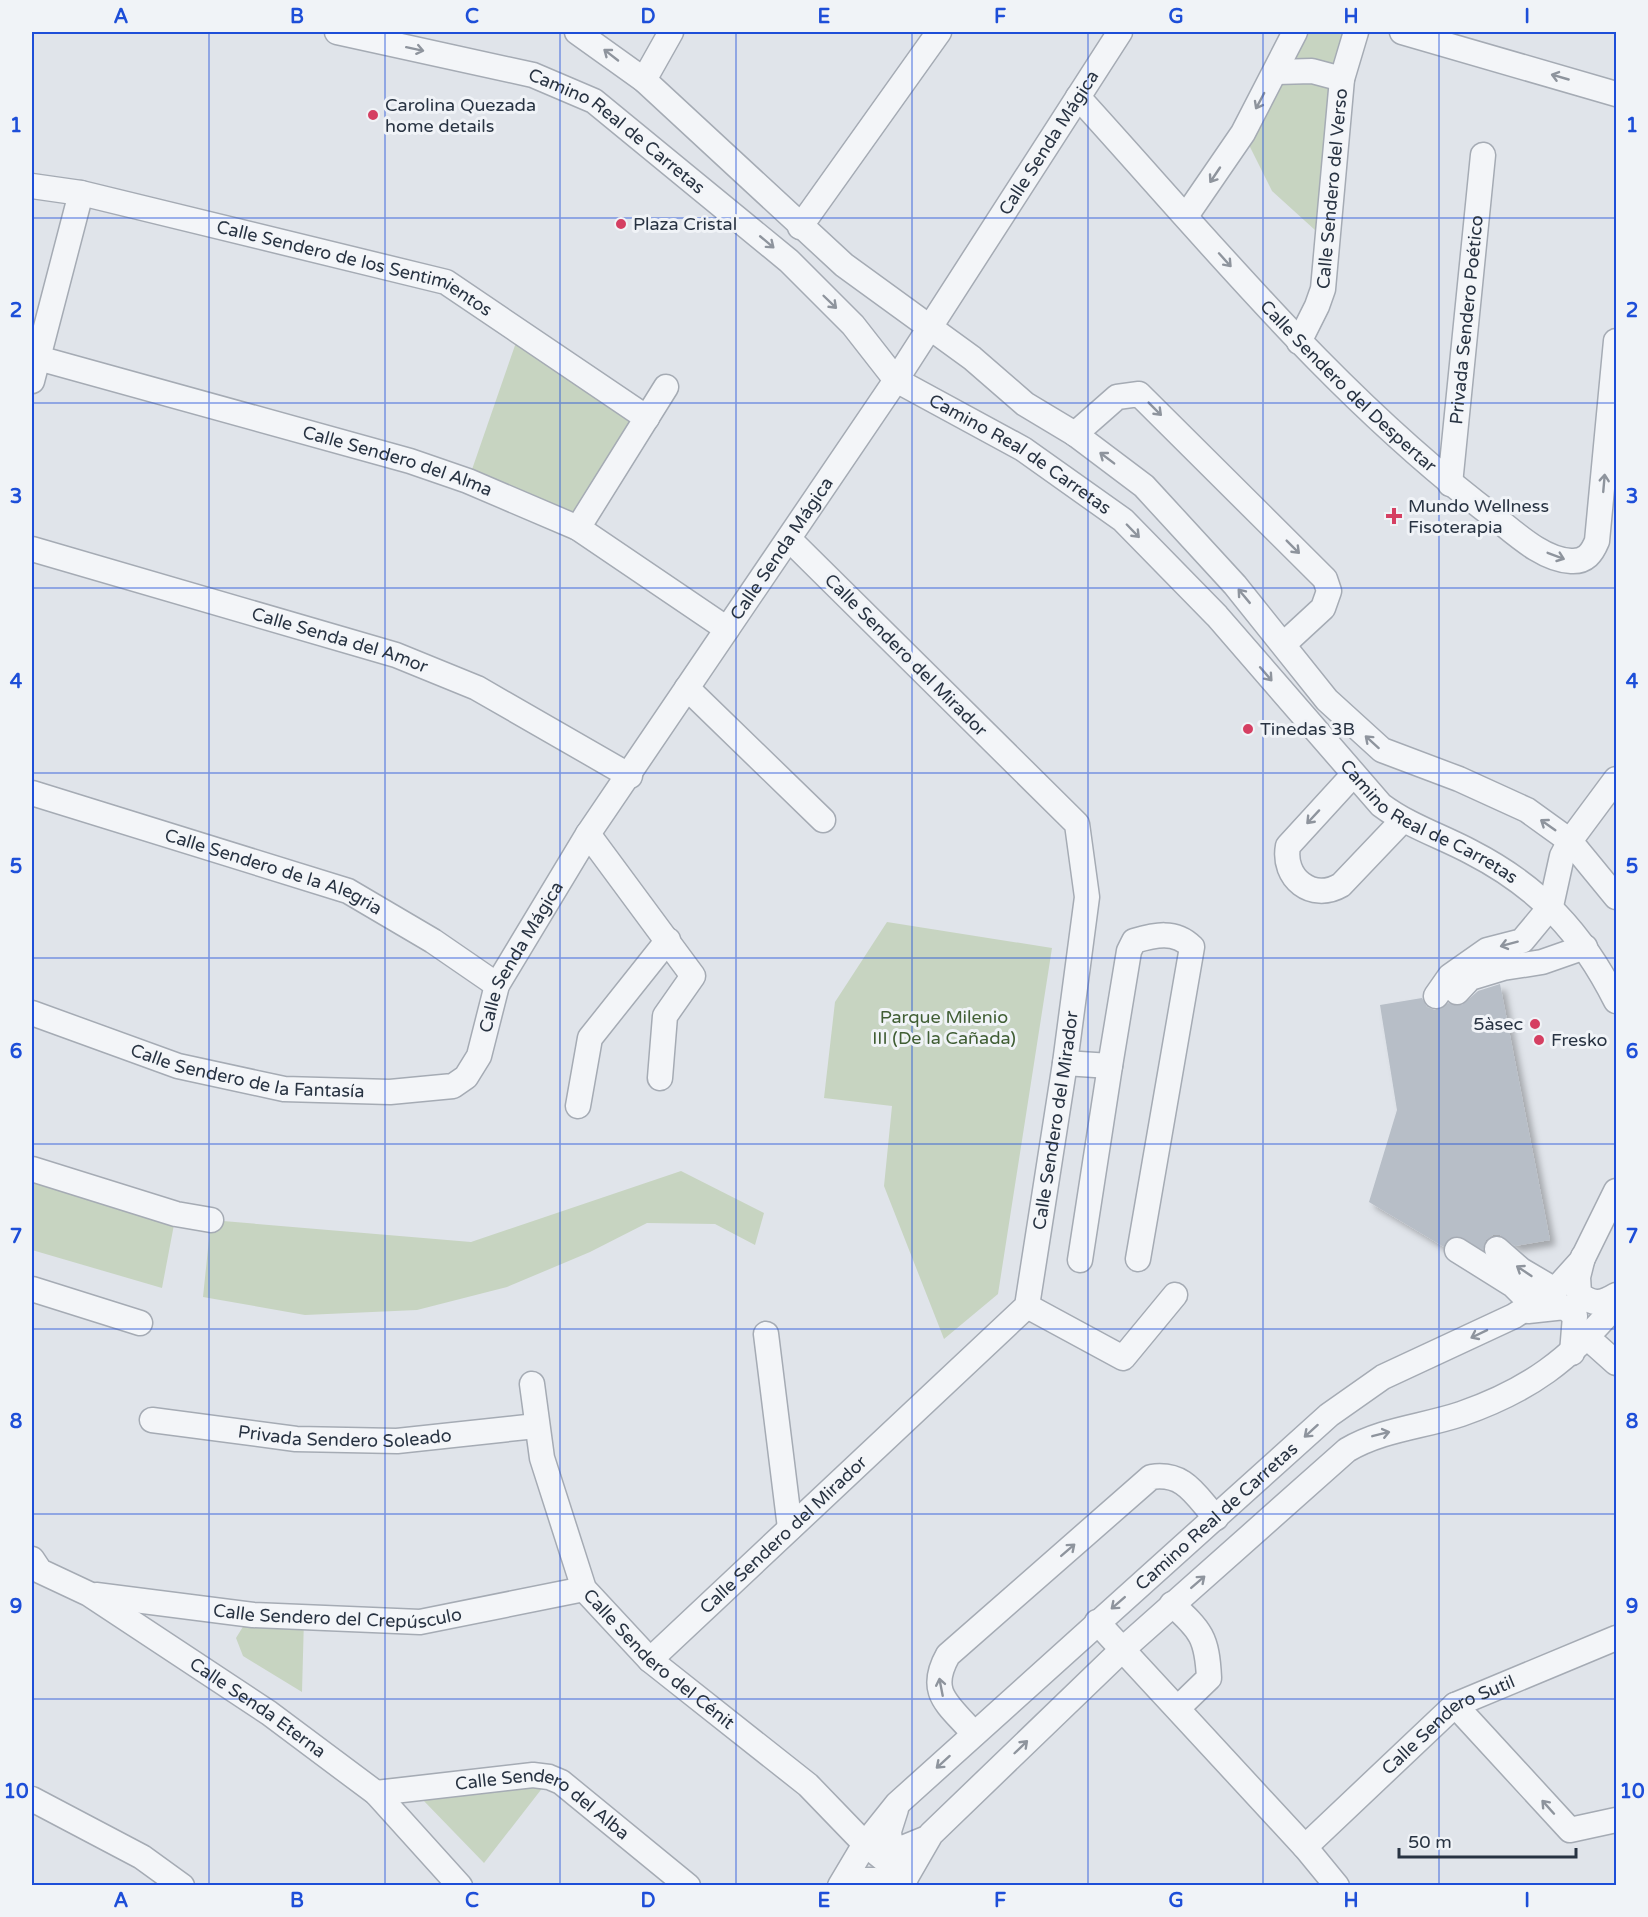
<svg xmlns="http://www.w3.org/2000/svg" width="1648" height="1917" viewBox="0 0 1648 1917" font-family="'Varela Round',sans-serif">
	<style>
		.green { fill: #c7d4c1 }
		.building { fill: #b7bec7; filter: url(#shadow) }
		.lines { fill: none; stroke-linecap: round; stroke-linejoin: round }
		.minor-casing { stroke: #a5abb4; stroke-width: 27 }
		.minor { stroke: #f3f5f8; stroke-width: 24 }
		.oneway { stroke: #8e949d }
		.grid { fill: none; stroke: #1d4ed8; stroke-width: 1.5; stroke-opacity: 0.55 }
		.poi-dot { fill: #d53f62; stroke: #f0f3f7; stroke-width: 2 }
		.labels { text-anchor: middle; dominant-baseline: central; stroke-width: 6; stroke-linejoin: round; paint-order: stroke }
		.poi-label { font-size: 18px; fill: #283342; stroke: #f0f3f7; text-anchor: start }
		.street-label { font-size: 18px; fill: #283342; stroke: #f0f3f7 }
		.park-label { font-size: 18px; fill: #405e34; stroke: #f0f3f7 }
		.neatline { fill: none; stroke: #1d4ed8; stroke-width: 2 }
		.grid-label { font-size: 20px; text-anchor: middle; font-weight: bold; fill: #1d4ed8 }
	</style>
	<defs>
		<filter id="shadow"><feDropShadow dx="5.5" dy="5.5" stdDeviation="3" flood-color="#0004"/></filter>
	</defs>
	<rect width="100%" height="100%" fill="#e0e4ea"/>
	<path class="green" d="M1295 32H1356L1326 240 1272 191 1243 133Z
		M520 331 647 418 578 528 468 481Z
		M887 922 1052 948 998 1294 944 1339 884 1186 892 1106 824 1098 835 1002Z
		M32 1169 176 1214 162 1288 32 1250Z
		M681 1171 764 1213 755 1245 715 1224 647 1223 590 1252 507 1287 417 1310 305 1315 203 1297 211 1220 471 1242Z
		M304 1618 302 1692 243 1656 236 1638 244 1625Z
		M547 1782 484 1863 423 1800Z"/>
	<path class="building" d="M1500 984 1550 1240 1515 1246 1500 1235H1493L1486 1240 1483 1250 1457 1236 1450 1238 1444 1247 1369 1202 1397 1110 1380 1005 1422 998 1427 1007 1435 1010 1448 1003 1462 1005 1478 991Z"/>
	<g class="lines">
		<g class="minor-casing">
			<g id="minor">
				<path id="s1" d="M337 32 533 75 594 101 789 261 853 325 896 380 1023 449 1123 520 1217 616 1381 805C1409 826 1441 836 1471 852 1539 887 1582 933 1616 1001"/>
				<path d="M577 32 644 80 844 265 972 358 1025 404 1075 434 1144 486 1235 585 1327 700 1382 750 1459 779 1527 810 1570 841 1616 897"/>
				<path d="M1402 32 1616 94"/>
				<path d="M1276 72 1312 71 1342 79"/>
				<path d="M644 80 671 32"/>
				<path id="s2" d="M1078 97C1211 243 1338 400 1497 519 1517 535 1544 560 1571 561 1586 562 1592 553 1597 541L1616 341"/>
				<path id="s3" d="M32 186 81 193 446 282 647 418"/>
				<path d="M1186 216 1243 133 1295 32"/>
				<path d="M800 227 939 32"/>
				<path id="s4" d="M1299 342 1317 306 1323 289 1342 79 1356 32"/>
				<path id="s5" d="M38 358 410 461 468 481 578 528 727 629"/>
				<path d="M32 381 81 193"/>
				<path d="M1075 434 1117 397 1139 394 1325 579 1329 591 1323 608 1284 644"/>
				<path id="s6" d="M1450 484 1483 155"/>
				<path d="M578 528 666 387"/>
				<path id="s7" d="M32 549 396 655 477 688 630 776"/>
				<path d="M687 688 823 820"/>
				<path d="M1353 775 1288 846C1282 878 1312 902 1341 885L1402 821"/>
				<path id="s8" d="M32 793 348 891 433 941 497 985"/>
				<path d="M588 834 693 976 665 1016 660 1078"/>
				<path d="M1457 992 1470 978 1503 968 1542 962 1585 947"/>
				<path d="M1436 996 1450 976 1487 950 1522 941 1527 935 1551 906 1562 856 1570 841 1616 779"/>
				<path id="s9" d="M32 1013 178 1066 284 1089 390 1092 453 1086 466 1077 479 1056 497 985 588 834 896 380 1120 32"/>
				<path d="M1065 1063 1110 1066 1129 951 1134 941C1155 935 1175 930 1192 947L1138 1259"/>
				<path d="M578 1106 590 1038 668 940"/>
				<path d="M32 1169 176 1214 211 1220"/>
				<path d="M1497 1249 1521 1270 1555 1290"/>
				<path d="M1457 1250 1513 1285 1532 1304"/>
				<path d="M1583 1257 1578 1277 1579 1294C1593 1305 1601 1304 1616 1295"/>
				<path d="M1080 1260 1110 1066"/>
				<path d="M32 1289 140 1323"/>
				<path d="M1027 1306 1123 1358 1175 1295"/>
				<path d="M1528 1311 1565 1307 1575 1316 1572 1353"/>
				<path d="M766 1334 790 1528"/>
				<path d="M1588 1338 1616 1363"/>
				<path id="s10" d="M532 1384 542 1458 584 1589 650 1660 808 1785 865 1844 906 1877"/>
				<path id="s11" d="M152 1420 296 1439 397 1441 536 1426"/>
				<path id="s12" d="M32 1559 40 1571 89 1594 269 1713 376 1793 460 1886"/>
				<path id="s13" d="M96 1595 253 1615 420 1622 584 1589"/>
				<path d="M1172 1604C1201 1631 1207 1637 1209 1678L1178 1708"/>
				<path d="M1097 1622 1305 1847 1337 1886"/>
				<path id="s14" d="M650 1660 1027 1306 1065 1063 1087 897 1077 824 789 539"/>
				<path d="M1455 1705 1570 1830 1616 1820"/>
				<path d="M974 1734C950 1705 926 1694 948 1655L1151 1477C1185 1472 1195 1495 1216 1518"/>
				<path id="s15" d="M376 1793 533 1775 549 1777 561 1782 688 1886"/>
				<path d="M32 1799 142 1857 182 1886"/>
				<path d="M896 1809 889 1831 890 1842 900 1849 927 1838"/>
				<path id="s16" d="M1305 1847 1455 1705 1616 1638"/>
				<path id="s17" d="M840 1886 865 1844 897 1804 1329 1415 1383 1377 1514 1316 1555 1290 1582 1260 1616 1191"/>
				<path d="M853 1886 864 1880H875L881 1886"/>
				<path d="M901 1886 931 1834 1123 1649 1347 1450C1383 1429 1422 1427 1461 1414 1530 1390 1569 1360 1616 1305"/>
			</g>
		</g>
		<use href="#minor" class="minor"/>
	</g>
	<defs><path id="oneway-shaft" d="M-6 0H5M1.5-3L5.5 0L1.5 3" fill="none" stroke-width="1.6" stroke-linecap="round" stroke-linejoin="round" transform="scale(1.5)"/></defs>
	<g class="oneway">
		<use href="#oneway-shaft" transform="translate(415 49) rotate(12)"/>
		<use href="#oneway-shaft" transform="translate(611 55) rotate(-142)"/>
		<use href="#oneway-shaft" transform="translate(1560 77) rotate(-164)"/>
		<use href="#oneway-shaft" transform="translate(1260 101) rotate(118)"/>
		<use href="#oneway-shaft" transform="translate(1215 175) rotate(124)"/>
		<use href="#oneway-shaft" transform="translate(767 242) rotate(40)"/>
		<use href="#oneway-shaft" transform="translate(1225 260) rotate(48)"/>
		<use href="#oneway-shaft" transform="translate(830 302) rotate(44)"/>
		<use href="#oneway-shaft" transform="translate(1155 409) rotate(45)"/>
		<use href="#oneway-shaft" transform="translate(1107 458) rotate(-143)"/>
		<use href="#oneway-shaft" transform="translate(1604 483) rotate(-85)"/>
		<use href="#oneway-shaft" transform="translate(1133 531) rotate(46)"/>
		<use href="#oneway-shaft" transform="translate(1293 547) rotate(45)"/>
		<use href="#oneway-shaft" transform="translate(1556 556) rotate(21)"/>
		<use href="#oneway-shaft" transform="translate(1244 596) rotate(-130)"/>
		<use href="#oneway-shaft" transform="translate(1266 674) rotate(49)"/>
		<use href="#oneway-shaft" transform="translate(1372 742) rotate(-138)"/>
		<use href="#oneway-shaft" transform="translate(1313 817) rotate(133)"/>
		<use href="#oneway-shaft" transform="translate(1548 825) rotate(-145)"/>
		<use href="#oneway-shaft" transform="translate(1509 944) rotate(165)"/>
		<use href="#oneway-shaft" transform="translate(1524 1271) rotate(-146)"/>
		<use href="#oneway-shaft" transform="translate(1479 1334) rotate(154)"/>
		<use href="#oneway-shaft" transform="translate(1311 1431) rotate(138)"/>
		<use href="#oneway-shaft" transform="translate(1381 1434) rotate(-14)"/>
		<use href="#oneway-shaft" transform="translate(1068 1550) rotate(-41)"/>
		<use href="#oneway-shaft" transform="translate(1198 1582) rotate(-41)"/>
		<use href="#oneway-shaft" transform="translate(1118 1603) rotate(139)"/>
		<use href="#oneway-shaft" transform="translate(941 1687) rotate(-101)"/>
		<use href="#oneway-shaft" transform="translate(1021 1747) rotate(-44)"/>
		<use href="#oneway-shaft" transform="translate(943 1762) rotate(138)"/>
		<use href="#oneway-shaft" transform="translate(1548 1807) rotate(-132)"/>
	</g>
	<path class="grid" d="M209 32V1886M385 32V1886M560 32V1886M736 32V1886M912 32V1886M1088 32V1886M1263 32V1886M1439 32V1886M32 218H1616M32 403H1616M32 588H1616M32 773H1616M32 958H1616M32 1144H1616M32 1329H1616M32 1514H1616M32 1699H1616"/>
	<g class="poi-dot">
		<circle cx="373" cy="115" r="6"/>
		<circle cx="621" cy="224" r="6"/>
		<path d="M1391 507h6v6h6v6h-6v6h-6v-6h-6v-6h6z"/>
		<circle cx="1248" cy="729" r="6"/>
		<circle cx="1535" cy="1024" r="6"/>
		<circle cx="1539" cy="1040" r="6"/>
	</g>
	<g class="labels">
		<g class="poi-label">
			<text x="385" y="105">Carolina Quezada<tspan x="385" dy="21">home details</tspan></text>
			<text x="633" y="224">Plaza Cristal</text>
			<text x="1408" y="506">Mundo Wellness<tspan x="1408" dy="21">Fisoterapia</tspan></text>
			<text x="1260" y="729">Tinedas 3B</text>
			<text x="1523" y="1024" text-anchor="end">5àsec</text>
			<text x="1551" y="1040">Fresko</text>
		</g>
		<g class="street-label">
			<text stroke="none"><textPath href="#s1" startOffset="302">Camino Real de Carretas</textPath></text>
			<text stroke="none"><textPath href="#s9" startOffset="1554">Calle Senda Mágica</textPath></text>
			<text stroke="none"><textPath href="#s4" startOffset="159">Calle Sendero del Verso</textPath></text>
			<text stroke="none"><textPath href="#s3" startOffset="334">Calle Sendero de los Sentimientos</textPath></text>
			<text stroke="none"><textPath href="#s6" startOffset="165">Privada Sendero Poético</textPath></text>
			<text stroke="none"><textPath href="#s2" startOffset="396">Calle Sendero del Despertar</textPath></text>
			<text stroke="none"><textPath href="#s1" startOffset="824">Camino Real de Carretas</textPath></text>
			<text stroke="none"><textPath href="#s5" startOffset="374">Calle Sendero del Alma</textPath></text>
			<text stroke="none"><textPath href="#s9" startOffset="1068">Calle Senda Mágica</textPath></text>
			<text stroke="none"><textPath href="#s7" startOffset="321">Calle Senda del Amor</textPath></text>
			<text transform="translate(906 655) rotate(45)">Calle Sendero del Mirador</text>
			<text stroke="none"><textPath href="#s1" startOffset="1380">Camino Real de Carretas</textPath></text>
			<text stroke="none"><textPath href="#s8" startOffset="254">Calle Sendero de la Alegria</textPath></text>
			<text stroke="none"><textPath href="#s9" startOffset="582">Calle Senda Mágica</textPath></text>
			<text stroke="none"><textPath href="#s9" startOffset="225">Calle Sendero de la Fantasía</textPath></text>
			<text stroke="none"><textPath href="#s14" startOffset="705">Calle Sendero del Mirador</textPath></text>
			<text stroke="none"><textPath href="#s11" startOffset="194">Privada Sendero Soleado</textPath></text>
			<text stroke="none"><textPath href="#s17" startOffset="530">Camino Real de Carretas</textPath></text>
			<text stroke="none"><textPath href="#s14" startOffset="183">Calle Sendero del Mirador</textPath></text>
			<text stroke="none"><textPath href="#s13" startOffset="243">Calle Sendero del Crepúsculo</textPath></text>
			<text stroke="none"><textPath href="#s10" startOffset="315">Calle Sendero del Cénit</textPath></text>
			<text stroke="none"><textPath href="#s12" startOffset="272">Calle Senda Eterna</textPath></text>
			<text stroke="none"><textPath href="#s16" startOffset="190">Calle Sendero Sutil</textPath></text>
			<text stroke="none"><textPath href="#s15" startOffset="176">Calle Sendero del Alba</textPath></text>
		</g>
		<g class="park-label">
			<text x="944" y="1017">Parque Milenio<tspan x="944" dy="21">III (De la Cañada)</tspan></text>
		</g>
	</g>
	<rect width="1648" height="1917" fill="none" stroke="#f0f3f7" stroke-width="66"/>
	<path d="M1399 1848v9h177v-9" fill="none" stroke="#283342" stroke-width="3"/>
	<text x="1408" y="1848" font-size="18" fill="#283342" stroke="#f0f3f7" stroke-width="4.5" paint-order="stroke">50 m</text>
	<rect x="33" y="33" width="1582" height="1851" class="neatline"/>
	<g class="grid-label">
		<text x="121" y="23">A</text>
		<text x="297" y="23">B</text>
		<text x="472" y="23">C</text>
		<text x="648" y="23">D</text>
		<text x="824" y="23">E</text>
		<text x="1000" y="23">F</text>
		<text x="1176" y="23">G</text>
		<text x="1351" y="23">H</text>
		<text x="1527" y="23">I</text>
		<text x="16" y="132">1</text>
		<text x="1632" y="132">1</text>
		<text x="16" y="317">2</text>
		<text x="1632" y="317">2</text>
		<text x="16" y="503">3</text>
		<text x="1632" y="503">3</text>
		<text x="16" y="688">4</text>
		<text x="1632" y="688">4</text>
		<text x="16" y="873">5</text>
		<text x="1632" y="873">5</text>
		<text x="16" y="1058">6</text>
		<text x="1632" y="1058">6</text>
		<text x="16" y="1243">7</text>
		<text x="1632" y="1243">7</text>
		<text x="16" y="1428">8</text>
		<text x="1632" y="1428">8</text>
		<text x="16" y="1613">9</text>
		<text x="1632" y="1613">9</text>
		<text x="16" y="1798">10</text>
		<text x="1632" y="1798">10</text>
		<text x="121" y="1907">A</text>
		<text x="297" y="1907">B</text>
		<text x="472" y="1907">C</text>
		<text x="648" y="1907">D</text>
		<text x="824" y="1907">E</text>
		<text x="1000" y="1907">F</text>
		<text x="1176" y="1907">G</text>
		<text x="1351" y="1907">H</text>
		<text x="1527" y="1907">I</text>
	</g>
</svg>
